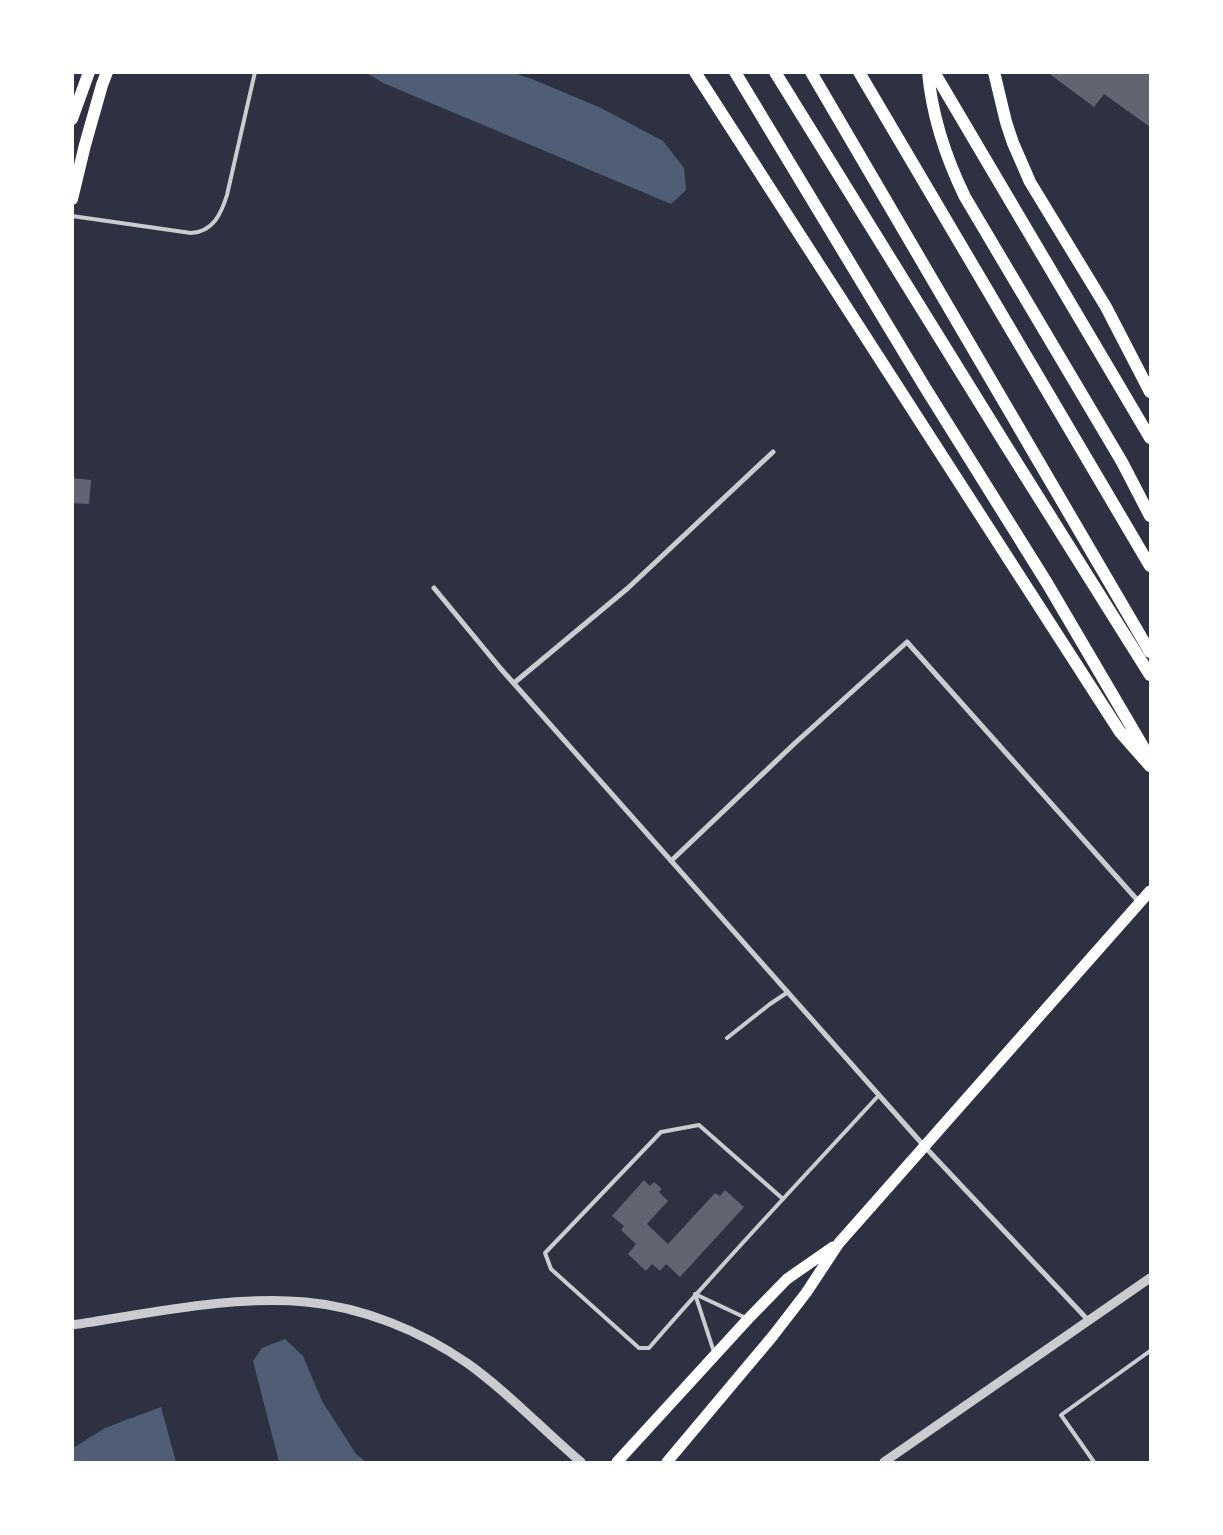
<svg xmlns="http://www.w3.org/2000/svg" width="1223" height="1535" viewBox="0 0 1223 1535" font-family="Cabin,sans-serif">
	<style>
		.water { fill: #4f5d75 }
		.building { fill: #626471 }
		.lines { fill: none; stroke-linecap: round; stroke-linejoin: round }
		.service { stroke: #caccd0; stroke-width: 4 }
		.minor { stroke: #caccd0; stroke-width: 5 }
		.tertiary { stroke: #caccd0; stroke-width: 9 }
		.primary { stroke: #fff; stroke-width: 11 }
		.motorway { stroke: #fff; stroke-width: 12 }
	</style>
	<rect width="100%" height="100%" fill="#2d3142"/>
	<path class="water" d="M513 73 532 79 601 108 663 141 684 168 686 190 671 204 383 83 367 73Z
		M285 1339 303 1356 322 1401 356 1454 366 1462H279L253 1361 262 1348Z
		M161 1407 176 1462H73V1448L105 1428Z"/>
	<path class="building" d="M1047 72H1150V127L1104 94 1094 107Z
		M72 478 91 480 89 504 72 503Z
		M644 1180 650 1186 654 1182 662 1189 659 1192 668 1201 647 1224 668 1244 715 1193 720 1196 725 1190 744 1207 680 1277 666 1264 660 1271 652 1264 646 1271 628 1254 636 1244 621 1230 624 1226 612 1216Z"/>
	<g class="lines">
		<path class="service" d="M72 216 191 233C213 232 221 214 227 195L255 72
			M727 1038 770 1004 788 992
			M783 1199 699 1125 661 1132 545 1253 551 1269 639 1348H649C723 1262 802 1179 879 1095
			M695 1294 714 1352
			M695 1294 746 1318
			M1094 1462 1061 1415 1150 1351"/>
		<path class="minor" d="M434 588 501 669 925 1147 1088 1320
			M514 683 628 588 773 452
			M671 861 794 744 907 642 1140 903"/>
		<path class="tertiary" d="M72 1325C147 1314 230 1295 306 1302 362 1307 421 1331 467 1363 508 1392 543 1430 581 1462
			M884 1462 1150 1278"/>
		<path class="primary" d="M617 1462 748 1319 787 1279 833 1247
			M667 1462 772 1337 806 1293 839 1243 1150 891"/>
		<path class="motorway" d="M695 72 1120 732 1150 766
			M735 72 926 389 1047 583 1148 755
			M775 72 1007 447 1150 675
			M811 72 1150 652
			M859 72 1150 566
			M928 72C932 117 946 158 965 197L1122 462 1150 516
			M934 72 1150 438
			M994 72 1006 122 1013 143 1030 182 1106 307 1150 392
			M72 119 89 72
			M72 199 85 145 102 85 107 72"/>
	</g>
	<rect width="1223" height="1535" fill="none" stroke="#ffffff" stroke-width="148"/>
</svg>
